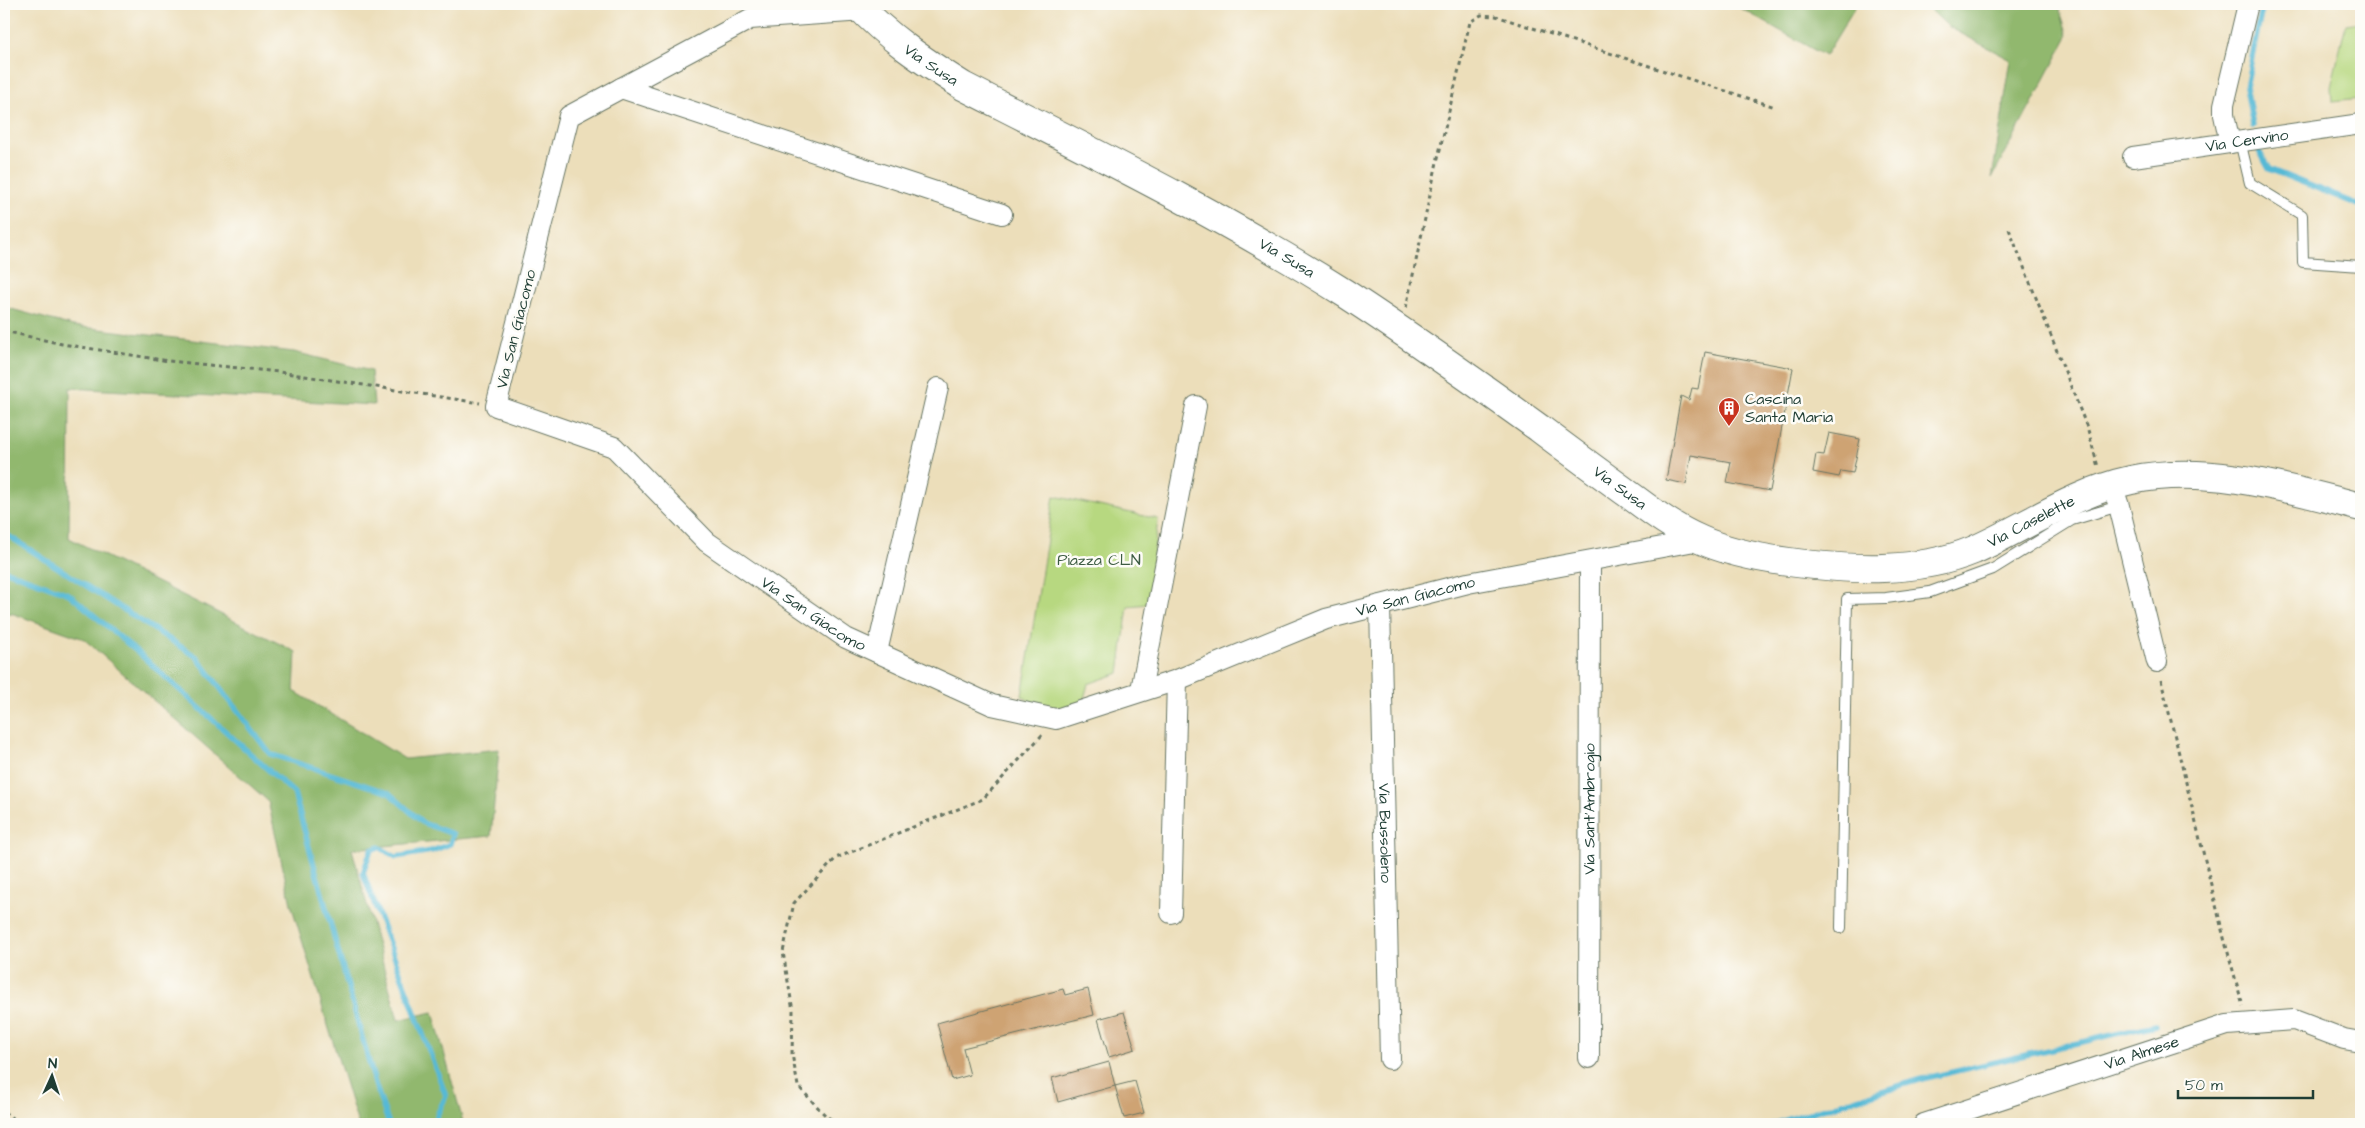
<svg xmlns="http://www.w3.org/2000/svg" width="2365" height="1128" viewBox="0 0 2365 1128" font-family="'Architects Daughter',sans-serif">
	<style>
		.green { fill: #b7d880; stroke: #6b8a5a }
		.forest { fill: #91b86e; stroke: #587a51 }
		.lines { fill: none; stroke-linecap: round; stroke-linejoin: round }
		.stream { stroke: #57b9d5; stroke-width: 5.5 }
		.building { fill: #cea373 }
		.service-casing { stroke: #677563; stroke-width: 12 }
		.minor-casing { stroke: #677563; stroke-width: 22 }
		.secondary-casing { stroke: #677563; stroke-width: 30 }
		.path { stroke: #677563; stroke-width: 3; stroke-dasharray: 4 4; stroke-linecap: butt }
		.service { stroke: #fff; stroke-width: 10 }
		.minor { stroke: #fff; stroke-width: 20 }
		.secondary { stroke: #fff; stroke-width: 28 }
		.labels { text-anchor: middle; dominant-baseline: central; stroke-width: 5; stroke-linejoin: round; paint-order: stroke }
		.street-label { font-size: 16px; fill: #1f3d34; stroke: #fdfcf7 }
		.poi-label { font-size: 16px; fill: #1f3d34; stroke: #fdfcf7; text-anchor: start }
		.park-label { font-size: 16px; fill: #3d5c43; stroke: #fdfcf7 }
	</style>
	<rect width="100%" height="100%" fill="#fdfcf7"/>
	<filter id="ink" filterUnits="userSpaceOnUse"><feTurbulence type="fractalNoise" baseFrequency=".02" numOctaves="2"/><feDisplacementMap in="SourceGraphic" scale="10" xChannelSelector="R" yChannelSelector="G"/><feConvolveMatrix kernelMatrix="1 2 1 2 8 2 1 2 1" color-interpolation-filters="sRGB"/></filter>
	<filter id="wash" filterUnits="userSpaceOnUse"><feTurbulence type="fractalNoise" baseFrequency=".0096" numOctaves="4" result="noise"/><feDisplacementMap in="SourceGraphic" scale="20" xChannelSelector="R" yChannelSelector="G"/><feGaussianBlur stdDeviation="1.12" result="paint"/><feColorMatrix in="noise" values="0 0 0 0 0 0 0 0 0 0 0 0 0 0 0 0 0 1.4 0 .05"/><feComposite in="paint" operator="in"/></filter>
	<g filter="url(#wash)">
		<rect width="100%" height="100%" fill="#ecdeba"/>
		<path class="green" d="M2361 22V98L2332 101 2331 87 2346 24Z
			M1054 496 1158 519 1148 604 1128 606 1119 673 1088 684 1081 710 1056 719 1022 696Z"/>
		<path class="forest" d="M1739 4H1857L1825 56 1740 8Z
			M1924 4H2058L2068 36 1992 178 2011 60 1949 27Z
			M4 307 73 326 294 352 371 371 374 405 70 388 69 538 296 652 294 691 405 759 499 749 491 836 352 849 398 1020 433 1012 463 1122 450 1124H358L291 904 268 801 84 639 11 613 4 614Z"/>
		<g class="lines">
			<path class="stream" d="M2253 126 2246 87 2263 4
				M2259 151 2269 169 2361 206
				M4 533 197 657 270 754 389 793 423 823 453 834 450 844 432 851 396 857 379 847 371 850 363 873 446 1096 437 1115V1124
				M4 570 69 594 141 655 294 793 376 1087 389 1124
				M1773 1124 1922 1079 2155 1025"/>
		</g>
		<g id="blocks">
			<path class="building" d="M1705 352 1793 368 1770 491 1727 483 1731 462 1691 455 1686 484 1666 480 1681 396 1689 400 1692 388 1698 389Z
				M1829 433 1860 439 1853 473 1841 471 1839 477 1813 472 1816 454 1824 455Z
				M1063 989 1065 995 1088 989 1094 1015 963 1048 970 1075 952 1080 937 1023Z
				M1124 1012 1135 1049 1109 1057 1098 1019Z
				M1109 1062 1115 1086 1058 1102 1052 1078Z
				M1135 1081 1144 1113 1124 1118 1115 1086Z"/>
		</g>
	</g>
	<g filter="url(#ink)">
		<use href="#blocks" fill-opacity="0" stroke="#677563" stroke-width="1"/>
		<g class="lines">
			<g class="service-casing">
				<path id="service" d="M2240 141 2250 183 2302 215 2303 262 2361 266
					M1841 928 1847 599 1886 598 1930 592 1993 569 2072 520 2119 506"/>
			</g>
			<g class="minor-casing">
				<g id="minor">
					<path id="s1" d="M864 11 750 19 569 116 496 406 614 447 707 542 846 638 992 705 1056 719 1177 680 1326 619 1468 583 1700 540"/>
					<path d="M621 88 1002 214"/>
					<path d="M2230 143 2224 115V105L2248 4"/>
					<path id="s2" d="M2133 157 2361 124"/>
					<path d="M2112 485 2119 506 2157 662"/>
					<path id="s3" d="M1380 605 1390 1059"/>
					<path d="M877 652 938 388"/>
					<path d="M1141 690 1196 406"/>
					<path d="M1171 913 1177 680"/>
					<path id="s4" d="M1589 1058 1590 561"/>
					<path id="s5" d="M1924 1124 2227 1025 2294 1020 2344 1039 2361 1042"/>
				</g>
			</g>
			<g class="secondary-casing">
				<g id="secondary">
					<path id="s6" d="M857 4C887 37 925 62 963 86 1093 152 1223 216 1346 294 1412 337 1475 382 1539 428 1568 450 1597 471 1627 493 1650 510 1673 528 1699 539 1727 552 1759 558 1789 562 1851 570 1916 574 1974 550 2026 527 2075 492 2131 480 2209 464 2286 488 2361 507"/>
				</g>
			</g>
			<path class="path" d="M2009 229 2088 430 2098 467
				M1406 308 1437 162 1470 22 1481 15 1496 16 1775 107
				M4 331 62 344 169 361 279 372 480 403
				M2161 680 2225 942 2243 1006
				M4 1112 20 1124
				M838 1124 826 1116 798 1086 792 1054 793 1011 783 952 794 903 836 858 983 799 1043 734"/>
			<use href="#service" class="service"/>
			<use href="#minor" class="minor"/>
			<use href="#secondary" class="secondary"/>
		</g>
	</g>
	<defs>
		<g id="building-pin" transform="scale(1.125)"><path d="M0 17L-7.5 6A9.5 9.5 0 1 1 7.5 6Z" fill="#c8321e" stroke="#fdfcf7"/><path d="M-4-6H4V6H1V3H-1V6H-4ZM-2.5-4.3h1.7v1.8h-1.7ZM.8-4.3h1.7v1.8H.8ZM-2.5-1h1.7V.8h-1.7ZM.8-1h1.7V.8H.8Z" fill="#fff"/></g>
	</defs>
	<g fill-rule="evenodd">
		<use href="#building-pin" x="1729" y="408"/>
	</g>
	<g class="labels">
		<g class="street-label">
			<text stroke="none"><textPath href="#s6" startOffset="96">Via Susa</textPath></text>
			<text stroke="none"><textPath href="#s2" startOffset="115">Via Cervino</textPath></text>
			<text stroke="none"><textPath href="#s6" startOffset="501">Via Susa</textPath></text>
			<text transform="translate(516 329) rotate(-76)">Via San Giacomo</text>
			<text stroke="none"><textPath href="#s6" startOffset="906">Via Susa</textPath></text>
			<text stroke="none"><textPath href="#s6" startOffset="1345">Via Caselette</textPath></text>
			<text stroke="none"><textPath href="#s1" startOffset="1652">Via San Giacomo</textPath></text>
			<text stroke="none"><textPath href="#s1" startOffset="1005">Via San Giacomo</textPath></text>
			<text stroke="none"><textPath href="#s4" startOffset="249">Via Sant'Ambrogio</textPath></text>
			<text stroke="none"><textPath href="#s3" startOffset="228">Via Bussoleno</textPath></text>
			<text stroke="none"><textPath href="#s5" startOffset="229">Via Almese</textPath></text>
		</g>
		<g class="poi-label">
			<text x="1745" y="399">Cascina<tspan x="1745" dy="18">Santa Maria</tspan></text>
		</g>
		<g class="park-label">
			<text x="1099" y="560">Piazza CLN</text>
		</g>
	</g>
	<rect width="2365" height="1128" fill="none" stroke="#fdfcf7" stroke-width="20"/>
	<g transform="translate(52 1076) rotate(3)" stroke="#fdfcf7" stroke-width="4" paint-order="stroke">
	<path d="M0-4L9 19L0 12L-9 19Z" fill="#1f3d34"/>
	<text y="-8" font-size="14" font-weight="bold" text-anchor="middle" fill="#1f3d34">N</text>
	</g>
	<path d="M2178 1090v8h135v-8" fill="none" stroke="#1f3d34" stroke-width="2.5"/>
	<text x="2185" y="1090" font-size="15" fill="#1f3d34" stroke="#fdfcf7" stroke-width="4" paint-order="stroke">50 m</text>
</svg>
